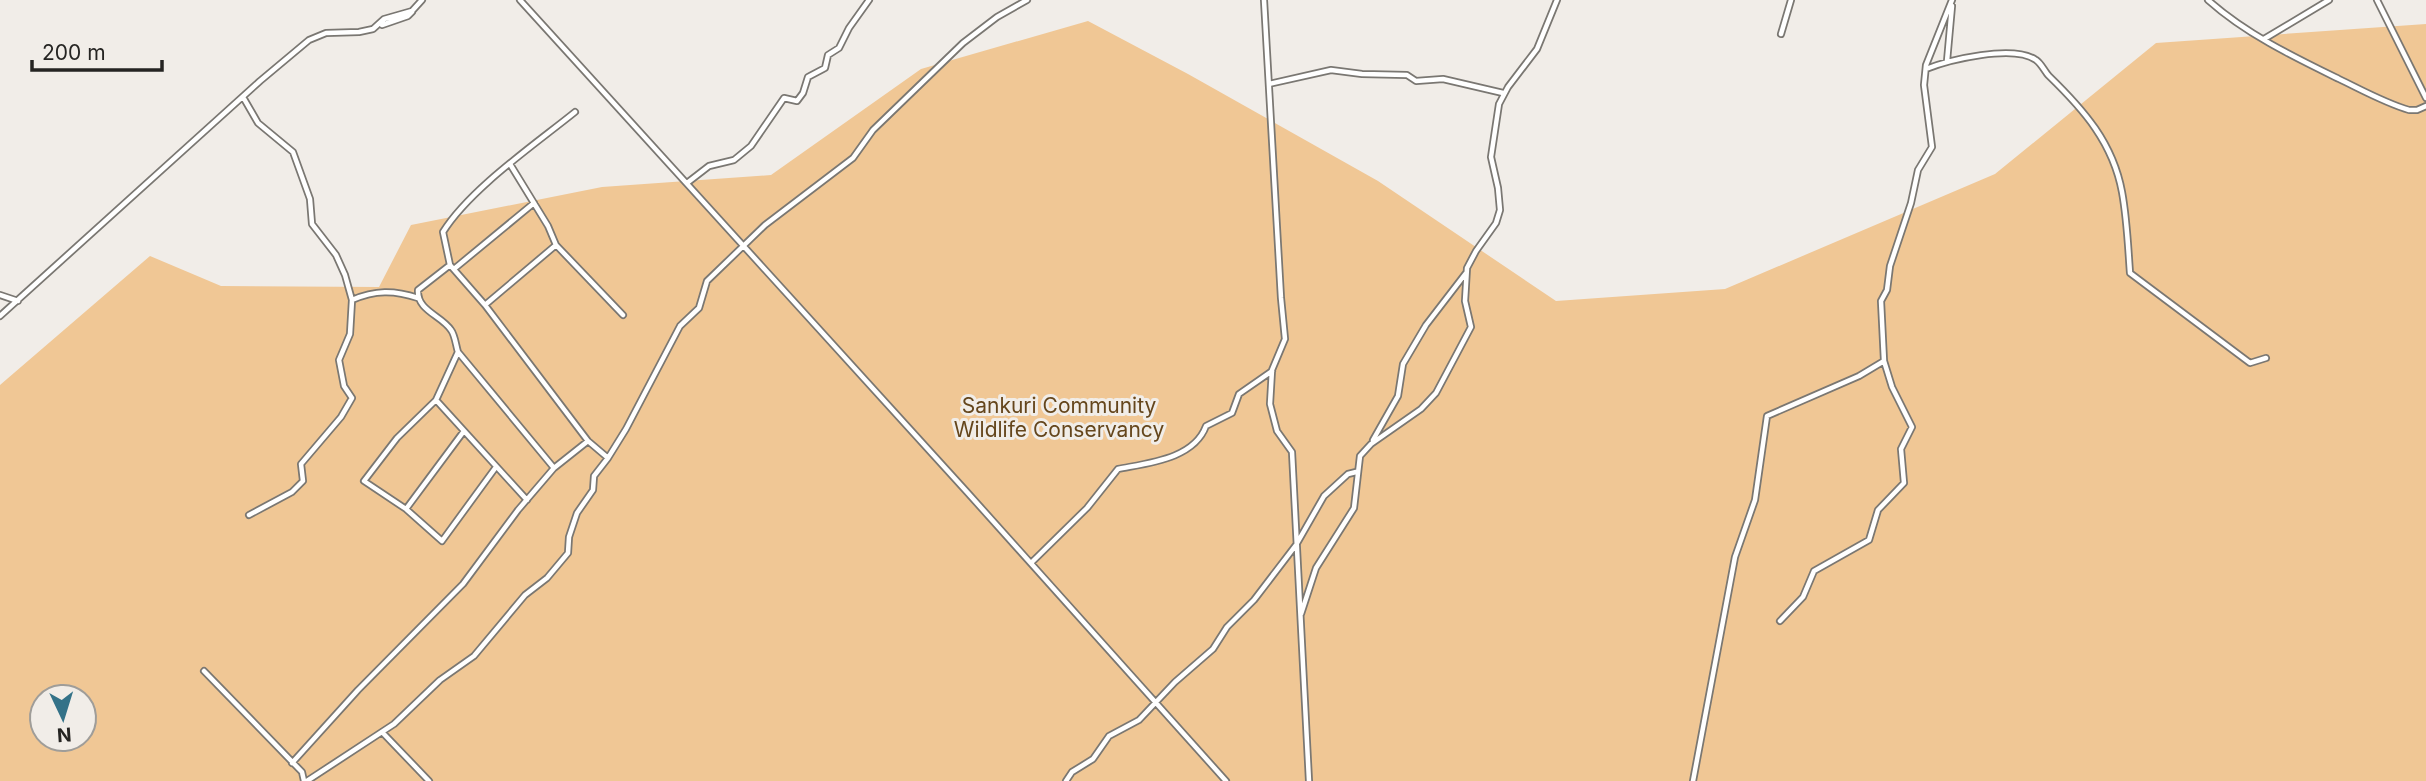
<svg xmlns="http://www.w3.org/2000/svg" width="2426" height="781" viewBox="0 0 2426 781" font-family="Inter,sans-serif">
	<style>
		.green { fill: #f0c795; fill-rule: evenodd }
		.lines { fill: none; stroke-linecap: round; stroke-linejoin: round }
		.street-casing { stroke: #7a7772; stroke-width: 8 }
		.street { stroke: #fff; stroke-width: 4.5 }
		.labels { text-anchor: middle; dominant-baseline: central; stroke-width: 6; stroke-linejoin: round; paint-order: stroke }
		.park-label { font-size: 21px; fill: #65461c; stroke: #f1ede8 }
	</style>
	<rect width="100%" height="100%" fill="#f1ede8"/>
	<path class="green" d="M1088 21 1188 74 1378 181 1556 301 1725 289 1995 174 2156 43 2426 24V781H0V385L150 256 221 286 379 287 411 225 602 187 771 175 921 69ZM42 697H84V739H42Z"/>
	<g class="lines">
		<g class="street-casing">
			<path id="street" d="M520 0 967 492 1226 781
				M1264 0 1281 298 1285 339 1272 370 1270 404 1277 431 1292 452 1309 781
				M2208 0C2246 34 2294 57 2339 79 2362 90 2385 103 2409 110H2417L2426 106
				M2377 0 2426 98
				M382 25 408 16 412 12
				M1781 34 1791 0
				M2264 39 2329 0
				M1947 61 1952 6
				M1926 69C1949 60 2013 44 2036 60 2041 63 2045 72 2049 76 2084 110 2113 143 2122 192 2127 219 2128 246 2130 273L2250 363 2266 358
				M1269 84 1331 70 1362 74 1407 75 1416 81 1443 79 1503 93
				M243 97 258 123 293 152 310 199 312 224 336 255 345 275 352 300C375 290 394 290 418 298
				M510 164 548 226 556 245 623 315
				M687 183 709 166 734 160 751 146 784 98 797 101 803 93 808 77 825 68 828 55 839 48 849 28 869 0
				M450 265 485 305 556 245
				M454 269 534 203
				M0 295 18 301
				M485 305 588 441 608 458
				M0 316 260 81 309 40 326 33 359 32 373 29 384 19 412 11 422 0
				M458 352 554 468
				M436 400 397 438 364 481 406 509 442 541 496 467
				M1373 440 1398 396 1403 364 1426 325 1466 273
				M527 500 436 400 458 352C456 346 455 335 451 330 441 315 417 311 418 290L450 265 443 232C470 189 534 145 575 112
				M406 509 464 431
				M249 515 292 492 303 481 301 464 341 417 352 398 344 386 339 360 350 334 352 300
				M1031 563 1087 508 1118 469C1148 463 1194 459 1206 426L1232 413 1239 394 1272 371
				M1301 614 1316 568 1354 508 1360 456 1371 444 1421 409 1436 393 1471 327 1465 301 1467 268 1476 251 1496 223 1500 210 1498 188 1491 157 1499 104 1508 87 1537 49 1557 0
				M1780 621 1803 597 1814 571 1869 540 1878 510 1904 483 1901 449 1912 427 1892 387 1884 361 1881 301 1887 290 1890 266 1911 203 1918 170 1932 147 1924 85 1926 65 1952 0
				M204 671 302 772 304 781
				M382 732 429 781
				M292 763 358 690 463 584 518 510 554 468 588 441
				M307 781 394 724 440 680 474 656 525 595 547 578 568 553 569 537 577 513 593 490 594 476 608 458 626 429 680 326 699 308 707 281 765 225 853 158 873 130 963 43 997 17 1027 0
				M1066 781 1072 772 1093 759 1109 736 1139 720 1175 682 1213 649 1227 627 1254 600 1296 545 1324 496 1348 474 1356 472
				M1693 781 1735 557 1755 500 1767 416 1859 376 1884 361"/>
		</g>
		<use href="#street" class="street"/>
	</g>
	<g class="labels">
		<g class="park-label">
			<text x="1059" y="405">Sankuri Community<tspan x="1059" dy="24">Wildlife Conservancy</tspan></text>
		</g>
	</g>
	<g transform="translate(63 718) rotate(176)"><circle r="33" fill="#f1ede8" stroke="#9f9d99" stroke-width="2"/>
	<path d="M0-5L12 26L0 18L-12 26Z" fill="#347288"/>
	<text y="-10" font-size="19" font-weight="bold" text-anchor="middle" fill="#252422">N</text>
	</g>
	<path d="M32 60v10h130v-10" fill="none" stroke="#252422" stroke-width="3.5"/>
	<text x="42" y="60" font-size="21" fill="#252422" stroke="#f1ede8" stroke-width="5" paint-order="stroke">200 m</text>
</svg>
